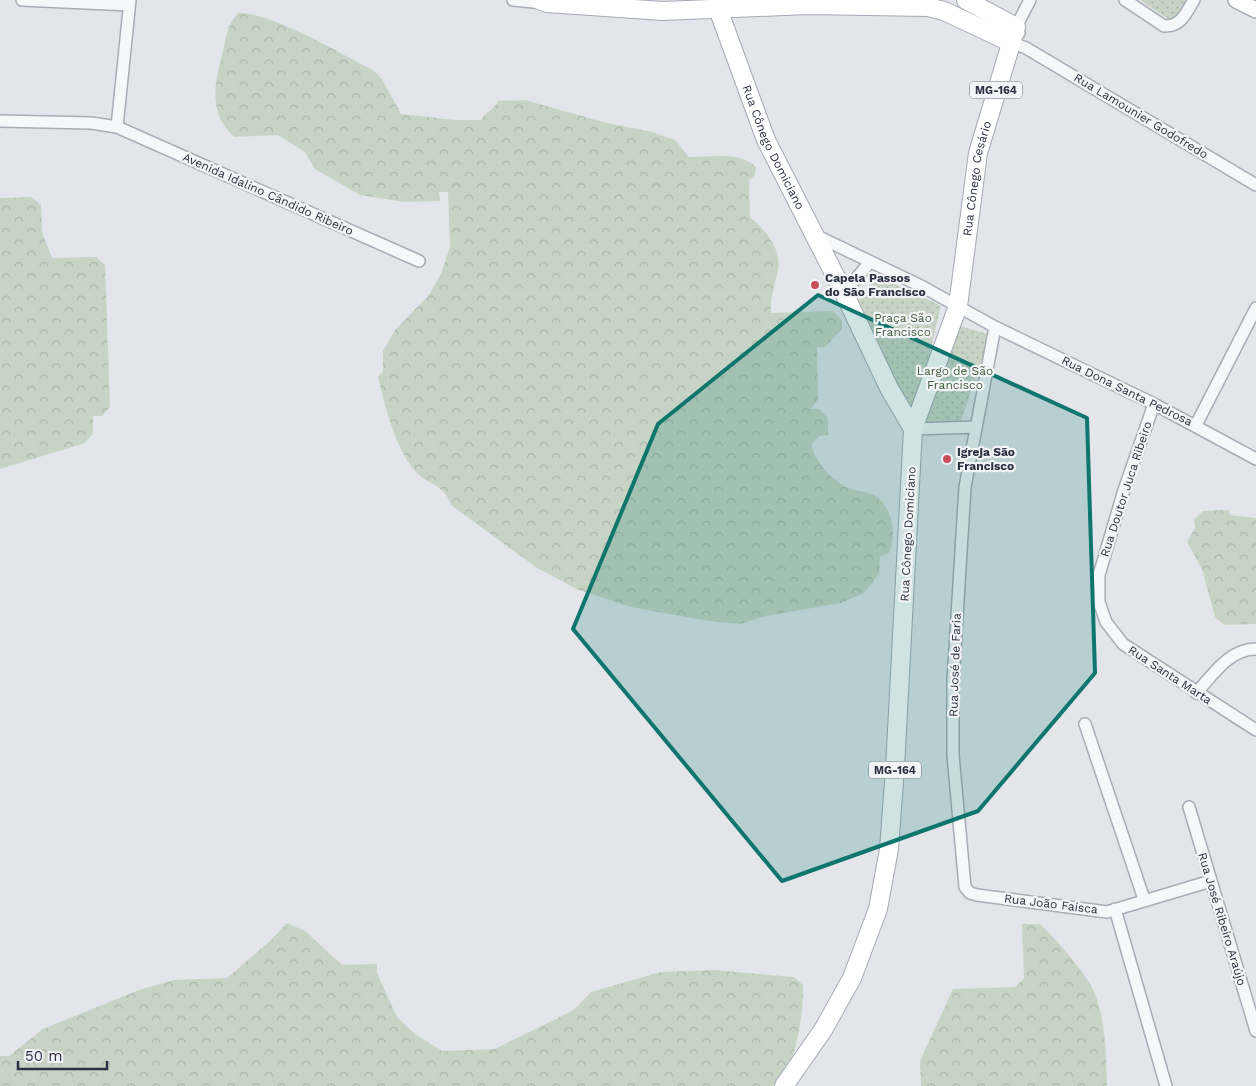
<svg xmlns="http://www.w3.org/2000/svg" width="1256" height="1086" viewBox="0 0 1256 1086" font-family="'Work Sans',sans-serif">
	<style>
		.forest { fill: url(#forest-crowns) }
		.park { fill: url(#park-dots) }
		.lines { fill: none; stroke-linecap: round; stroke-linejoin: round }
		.street-casing { stroke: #a8acb4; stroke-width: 14 }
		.secondary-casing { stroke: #a8acb4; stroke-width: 18 }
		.primary-casing { stroke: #a3a9b5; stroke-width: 20 }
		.street { stroke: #f6f7f9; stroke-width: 11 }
		.secondary { stroke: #fff; stroke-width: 15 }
		.primary { stroke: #fff; stroke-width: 18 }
		.marked { fill: #0f766e; fill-opacity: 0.2; stroke: #0f766e; stroke-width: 4; stroke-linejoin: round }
		.poi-dot { fill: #c8505a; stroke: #f3f4f8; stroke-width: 2 }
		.labels { text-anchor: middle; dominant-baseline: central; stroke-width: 4.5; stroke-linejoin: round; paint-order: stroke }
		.shield { fill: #f3f4f8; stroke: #686c79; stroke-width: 1 }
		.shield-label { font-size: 11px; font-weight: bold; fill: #2c3242 }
		.street-label { font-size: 12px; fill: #2c3242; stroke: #f3f4f8 }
		.poi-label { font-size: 12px; font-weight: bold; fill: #2c3242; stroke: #f3f4f8; text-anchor: start }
		.park-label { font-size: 12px; fill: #3e5d3a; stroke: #f3f4f8 }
	</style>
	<defs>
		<pattern id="forest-crowns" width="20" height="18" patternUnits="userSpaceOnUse" patternTransform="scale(1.25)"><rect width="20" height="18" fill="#c7d4c5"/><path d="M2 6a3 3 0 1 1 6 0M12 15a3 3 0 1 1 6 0" fill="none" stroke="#abb6aa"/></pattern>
		<pattern id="park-dots" width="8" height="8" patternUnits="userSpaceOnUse" patternTransform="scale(1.25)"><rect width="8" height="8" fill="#c7d4c5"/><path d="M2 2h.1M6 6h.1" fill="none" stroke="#abb6aa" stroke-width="1.8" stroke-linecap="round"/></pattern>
	</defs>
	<rect width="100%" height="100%" fill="#e3e5ea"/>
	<path class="forest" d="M238 13C272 12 341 54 373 70L382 79 401 114 455 120H481C486 111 495 109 498 101L525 100 603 122 652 132 675 140 689 157C710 157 740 151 756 167L755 175 749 181 750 217C765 230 782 249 778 270 775 286 770 297 771 313L833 311 842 320V329L825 347H817L818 400 810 409H819L828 418V435L819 436 811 445C817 464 830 479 848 488 857 492 869 491 877 497 893 509 897 536 889 553L880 557 879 574 864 593 841 603 766 616 740 624 708 621 631 607 579 590 537 568 451 505C444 484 429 486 415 471 396 450 384 403 378 377L383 371V351L395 330 429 295 441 274 450 247 448 192H439L440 201 404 202 360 195 315 169 305 152 278 135 234 137C207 112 215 82 223 51 226 36 228 24 238 13Z
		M32 197 41 205 42 232 52 258 96 257 105 265 110 407 102 416H93V434L85 443 0 469V198Z
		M1229 510 1230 515 1256 518V624L1224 625 1215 617 1202 569 1187 542 1195 528 1194 520 1203 511Z
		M287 923 305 931 342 965 377 964V973L397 1017 415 1034 442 1051 495 1049 574 1010 591 992 661 972 714 970 794 977 803 985C804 1010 796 1069 776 1086H0V1056H9L43 1029 139 990 174 980 227 978 270 941Z
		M1022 924H1040C1055 938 1088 975 1095 994 1106 1022 1106 1056 1107 1086H921L920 1061 953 989 1015 987 1024 978Z"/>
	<path class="park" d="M1140 0H1186L1177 17 1170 20Z
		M878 276 941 306 914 417 902 408 856 302Z
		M953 324 991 335 960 423 917 424Z"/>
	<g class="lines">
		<g class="street-casing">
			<path id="street" d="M22 0 129 5
				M513 0 544 3
				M1125 0 1164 26C1181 27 1186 13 1194 0
				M1019 33 1016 27 1030 0
				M1010 42 1026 48 1256 185
				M0 121 91 123 117 127 419 261
				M117 127 130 0
				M815 235 923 287 995 327 1154 404 1256 459
				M844 293 870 262
				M995 327 965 487 953 681V755L965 887 970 893 977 895 1107 912 1211 881
				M1154 404 1124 490 1099 575V602L1106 622 1123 644 1256 730
				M1196 425 1256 308
				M913 429 976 427
				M1196 693C1213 675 1229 649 1256 649
				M1085 724 1144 899
				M1189 807 1256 1031
				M1115 909 1166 1086"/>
		</g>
		<g class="secondary-casing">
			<path id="secondary" d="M1236 0 1256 10"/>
		</g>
		<g class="primary-casing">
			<g id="primary">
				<path d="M539 0 547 3 663 11 808 5 928 7 944 11 1010 42"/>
				<path id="s1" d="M718 9 766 140 844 293 889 388 913 429 895 768 889 849 878 909 852 978 823 1030 784 1086"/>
				<path id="s2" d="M913 429 958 306 978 153 1016 27 966 0"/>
			</g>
		</g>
		<use href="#street" class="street"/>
		<use href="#secondary" class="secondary"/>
		<use href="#primary" class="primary"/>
	</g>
	<path class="marked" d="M818 295 1087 418 1095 673 978 811 782 881 573 629 658 424Z"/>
	<g class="poi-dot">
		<circle cx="815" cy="285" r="5"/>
		<circle cx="947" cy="459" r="5"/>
	</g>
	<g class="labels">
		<g class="shield">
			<rect x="970" y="81.5" width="52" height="17" rx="4"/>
			<rect x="869" y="761.5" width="52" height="17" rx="4"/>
		</g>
		<g class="shield-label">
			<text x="996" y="90">MG-164</text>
			<text x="895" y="770">MG-164</text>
		</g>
		<g class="street-label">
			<text transform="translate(1141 116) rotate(31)">Rua Lamounier Godofredo</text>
			<text stroke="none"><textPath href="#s1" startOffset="149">Rua Cônego Domiciano</textPath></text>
			<text stroke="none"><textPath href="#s2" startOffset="260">Rua Cônego Cesário</textPath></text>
			<text transform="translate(268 194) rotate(24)">Avenida Idalino Cândido Ribeiro</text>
			<text transform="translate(1127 391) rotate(26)">Rua Dona Santa Pedrosa</text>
			<text transform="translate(1126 489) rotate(-72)">Rua Doutor Juca Ribeiro</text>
			<text transform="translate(908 534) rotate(-87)">Rua Cônego Domiciano</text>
			<text transform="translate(955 665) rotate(-88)">Rua José de Faria</text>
			<text transform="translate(1170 675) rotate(33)">Rua Santa Marta</text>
			<text transform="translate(1051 904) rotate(7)">Rua João Faísca</text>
			<text transform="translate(1222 919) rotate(73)">Rua José Ribeiro Araújo</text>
		</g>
		<g class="poi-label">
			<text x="825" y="278">Capela Passos<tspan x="825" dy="14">do São Francisco</tspan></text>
			<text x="957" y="452">Igreja São<tspan x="957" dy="14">Francisco</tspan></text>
		</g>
		<g class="park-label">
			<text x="903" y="318">Praça São<tspan x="903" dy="14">Francisco</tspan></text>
			<text x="955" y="371">Largo de São<tspan x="955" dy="14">Francisco</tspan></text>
		</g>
	</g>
	<path d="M18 1061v8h89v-8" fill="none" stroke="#2c3242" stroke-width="2.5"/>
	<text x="25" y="1061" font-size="15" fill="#2c3242" stroke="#f3f4f8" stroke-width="4" paint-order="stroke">50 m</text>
</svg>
